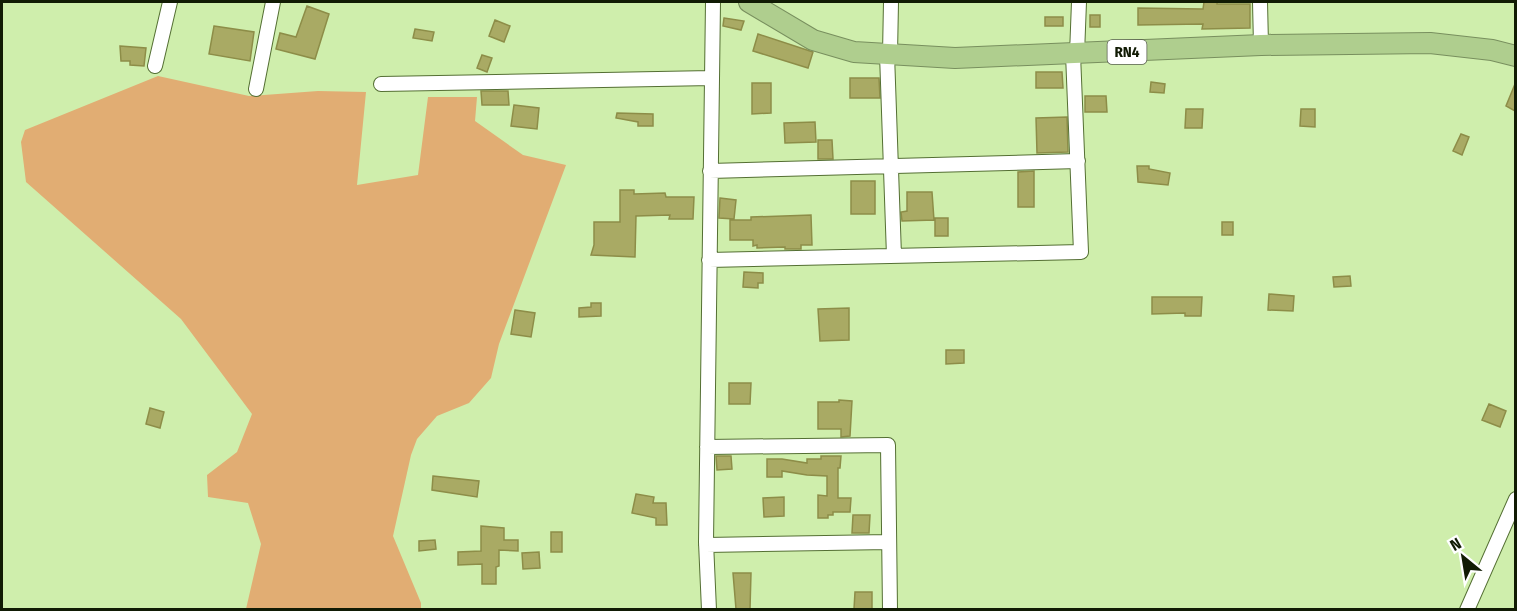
<svg xmlns="http://www.w3.org/2000/svg" width="1517" height="611" viewBox="0 0 1517 611" font-family="'Fira Sans Condensed',sans-serif">
	<style>
		.green { fill: #e1ad73 }
		.building { fill: #a9aa64; stroke: #8d8d48; stroke-width: 1.5 }
		.lines { fill: none; stroke-linecap: round; stroke-linejoin: round }
		.minor-casing { stroke: #546f33; stroke-width: 16 }
		.highway-casing { stroke: #788f5e; stroke-width: 22 }
		.minor { stroke: #fff; stroke-width: 14 }
		.highway { stroke: #afce8e; stroke-width: 20 }
		.labels { text-anchor: middle; dominant-baseline: central; stroke-width: 4.5; stroke-linejoin: round; paint-order: stroke }
		.shield { fill: #fff; stroke: #585f4f; stroke-width: 1.5 }
		.shield-label { font-size: 15px; font-weight: bold; fill: #111b04 }
	</style>
	<rect width="100%" height="100%" fill="#cfeeac"/>
	<path class="green" d="M158 76 249 96 318 91 366 92 357 185 418 175 428 97H477L475 121 523 155 566 165 499 344 491 378 469 403 437 416 417 439 411 455 393 536 421 603V609H246L261 544 248 503 208 497 207 475 237 452 252 414 181 319 26 182 21 142 25 130Z"/>
	<path class="building" d="M1204 2H1217V4H1250V28L1202 29 1203 24 1138 25V8L1203 9Z
		M307 6 329 14 315 59 276 49 280 33 296 37Z
		M1090 15H1100V27H1090Z
		M1045 17H1063V26H1045Z
		M724 18 744 21 741 30 723 26Z
		M495 20 510 26 504 42 489 36Z
		M214 26 254 32 250 61 209 54Z
		M415 29 434 32 432 41 413 38Z
		M758 34 813 52 808 68 753 51Z
		M120 46 146 48 144 66 130 65V61H121Z
		M482 55 492 58 487 72 477 68Z
		M1036 72H1062L1063 88H1036Z
		M850 78H879L880 98H850Z
		M1151 82 1165 84 1164 93 1150 92Z
		M752 83H771V113L752 114Z
		M1515 84V111L1506 106Z
		M481 91H508L509 105H482Z
		M1085 96H1106L1107 112H1085Z
		M514 105 539 108 537 129 511 126Z
		M1186 109H1203L1202 128H1185Z
		M1301 109H1315V127L1300 126Z
		M617 113 653 114V126H638V122L616 118Z
		M1067 117 1068 152 1037 153 1036 118Z
		M815 122 816 142 785 143 784 123Z
		M1461 134 1469 137 1462 155 1453 151Z
		M818 140H832L833 159H818Z
		M1137 166H1149V169L1170 173 1168 185 1138 182Z
		M1034 171V207H1018V172Z
		M851 181H875V214H851Z
		M620 190H634V194L665 193 666 197H694L693 219H669L670 215 636 216 635 257 591 255 594 245V222H620Z
		M907 192H932L934 220 902 221 901 212 907 211Z
		M720 198 736 200 734 219 719 218Z
		M811 215 812 245H801V249H785V247L757 248V245L753 246V240H730V220H751V217Z
		M935 218H948V236H935Z
		M1222 222H1233V235H1222Z
		M744 272 763 273V283H758V288L743 287Z
		M1350 276 1351 286 1334 287 1333 277Z
		M1269 294 1294 296 1293 311 1268 310Z
		M1152 297H1202L1201 316H1185V313L1152 314Z
		M591 303H601V316L579 317V308L591 307Z
		M849 308V340L820 341 818 309Z
		M515 310 535 313 531 337 511 334Z
		M946 350H964V363L946 364Z
		M729 383H751L750 404H729Z
		M839 400 852 401 850 436 841 437V429H818V402H839Z
		M1489 404 1506 411 1500 427 1482 420Z
		M150 408 164 412 160 428 146 424Z
		M716 456H731L732 469 717 470Z
		M821 456H841L840 468H838V498H851L850 512H833V515H828V518H818V495L827 496V476L807 475 782 471V477H767V459H782L807 463V459H821Z
		M433 476 479 481 477 497 432 490Z
		M636 494 654 497 653 503H666L667 525H656V518L632 513Z
		M784 497V516L764 517 763 498Z
		M853 515H870L869 533H852Z
		M481 526 504 528V540H518V551L499 550V566L496 567V584H482V564L458 565V552L481 551Z
		M551 532H562V552H551Z
		M435 540 436 549 419 551V541Z
		M539 552 540 568 523 569 522 553Z
		M733 573H751L750 609H736Z
		M855 592H872V609H854Z"/>
	<g class="lines">
		<g class="minor-casing">
			<path id="minor" d="M1260 2 1261 45
				M887 54 894 256
				M890 54 891 2
				M1077 54 1079 2
				M155 66 170 2
				M381 84 712 78
				M256 89 273 2
				M710 171 1078 161
				M709 260 1081 252 1073 54
				M707 447 888 445 890 610
				M706 545 889 542
				M709 610 706 542 713 2
				M1467 610 1516 499"/>
		</g>
		<g class="highway-casing">
			<path id="highway" d="M749 2 813 40 854 52 955 58 1261 45 1430 43 1492 50 1516 56"/>
		</g>
		<use href="#minor" class="minor"/>
		<use href="#highway" class="highway"/>
	</g>
	<g class="labels">
		<rect class="shield" x="1107.5" y="40" width="39" height="24" rx="4.5"/>
		<g class="shield-label">
			<text x="1127" y="52">RN4</text>
		</g>
	</g>
	<rect width="1517" height="611" fill="none" stroke="#111b04" stroke-width="6"/>
	<g transform="translate(1463 557) rotate(330)" stroke="#ffffff" stroke-width="4.5" paint-order="stroke">
	<path d="M0-4.5L10 22L0 15L-10 22Z" fill="#111b04"/>
	<text y="-9" font-size="16" font-weight="bold" text-anchor="middle" fill="#111b04">N</text>
	</g>
</svg>
